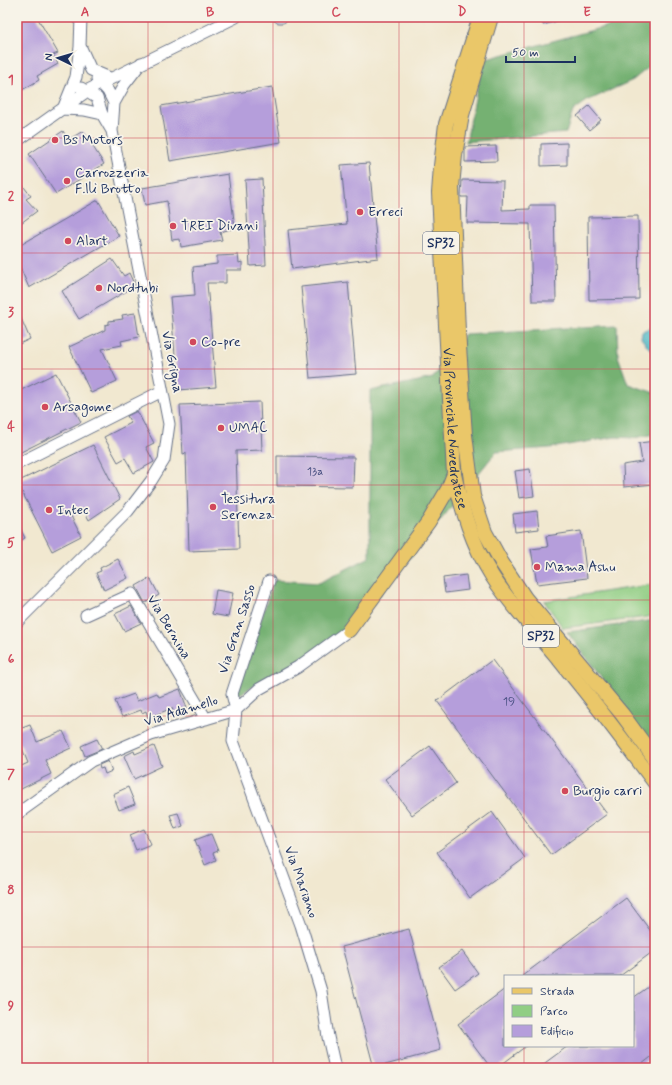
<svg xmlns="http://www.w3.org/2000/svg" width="672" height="1085" viewBox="0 0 672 1085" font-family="Mynerve,sans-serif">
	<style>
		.green { fill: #91ce84; stroke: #567e71 }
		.forest { fill: #74b172; stroke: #487068 }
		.water { fill: #48b5c3; stroke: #327290 }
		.building { fill: #b59edb }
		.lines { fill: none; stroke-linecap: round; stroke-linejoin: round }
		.minor-casing { stroke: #667086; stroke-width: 13 }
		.major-casing { stroke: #667086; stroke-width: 16 }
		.minor { stroke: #fff; stroke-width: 11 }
		.major { stroke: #eac769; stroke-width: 14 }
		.grid { fill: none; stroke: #d1495b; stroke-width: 1; stroke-opacity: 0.55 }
		.poi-dot { fill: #d1495b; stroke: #f7f3e8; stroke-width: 1.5 }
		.labels { text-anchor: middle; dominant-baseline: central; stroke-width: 3.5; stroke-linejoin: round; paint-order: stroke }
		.number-label { font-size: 12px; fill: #424b7d }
		.shield { fill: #f7f3e8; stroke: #5d6a87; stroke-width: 1 }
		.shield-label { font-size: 13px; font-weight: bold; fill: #1b2f5e }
		.poi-label { font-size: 14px; fill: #1b2f5e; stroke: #f7f3e8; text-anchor: start }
		.street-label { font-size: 14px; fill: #1b2f5e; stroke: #f7f3e8 }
		.neatline { fill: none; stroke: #d1495b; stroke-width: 1.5 }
		.grid-label { font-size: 13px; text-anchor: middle; font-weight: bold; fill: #d1495b }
	</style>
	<rect width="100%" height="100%" fill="#f7f3e8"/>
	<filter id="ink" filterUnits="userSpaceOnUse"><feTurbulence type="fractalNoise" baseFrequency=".025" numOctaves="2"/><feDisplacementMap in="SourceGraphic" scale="8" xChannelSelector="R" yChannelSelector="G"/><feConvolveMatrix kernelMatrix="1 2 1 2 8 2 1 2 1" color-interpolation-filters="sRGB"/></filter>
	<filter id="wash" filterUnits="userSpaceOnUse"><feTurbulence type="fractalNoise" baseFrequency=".012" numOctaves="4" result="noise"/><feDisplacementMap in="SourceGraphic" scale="16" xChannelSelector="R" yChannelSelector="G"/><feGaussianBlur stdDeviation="0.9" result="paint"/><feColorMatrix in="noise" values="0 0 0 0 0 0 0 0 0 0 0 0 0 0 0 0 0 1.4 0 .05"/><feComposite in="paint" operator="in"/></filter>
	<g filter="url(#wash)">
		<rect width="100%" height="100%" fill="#f1e8d0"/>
		<path class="green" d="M655 584V616L563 628 544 601Z"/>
		<path class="forest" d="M641 17H655V62L633 80 587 101 573 111 566 133 466 142 483 60Z
			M617 325 618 356 628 384 655 393V434L634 438 615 437 550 448 496 452 347 635 236 696 274 580 319 583 370 557V391L433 378 465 334Z
			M655 620V750L567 632Z"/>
		<path class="water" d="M655 326V353L648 347 641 338 642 331Z"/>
		<g id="blocks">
			<path class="building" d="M17 17H37L58 53 53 55 58 64 37 76 39 80 17 93Z
				M541 17H563L564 19 543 25Z
				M272 87 281 142 170 161 161 106Z
				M589 106 601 120 589 130 577 116Z
				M63 131 68 140 83 131 104 164 56 194 29 154Z
				M567 143V165L541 166V144Z
				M496 146 497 161 465 162V147Z
				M369 163 378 258 292 269 288 230 347 224 341 165Z
				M228 174 235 228 220 232 222 240 181 247 180 239 172 240 167 201 145 205 142 188Z
				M17 178 31 196 26 199 37 211 17 226Z
				M262 179 266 265 250 266 245 180Z
				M462 180 503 181 502 210 530 209V205H554L556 301H532L530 224 467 223 468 197H461Z
				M98 200 119 236 29 288 17 260V247Z
				M638 216 639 299 589 300 588 217Z
				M238 255 239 263 242 262V270H226V283H207L216 387 178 390 170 297 195 295 193 267 217 264V256Z
				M112 259 124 276 129 273 135 286 79 319 62 291Z
				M348 282 356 374 310 378 301 287Z
				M17 309 30 339 17 345Z
				M135 313 139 337 121 341 122 345 102 349 117 381 91 393 69 347 105 330V325L109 324V321L123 319 122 315Z
				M56 373 81 422 17 454V392Z
				M260 402 262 450 236 451 239 549 189 551 186 453 183 454 180 405Z
				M137 411 154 443 146 447 154 462 134 473 125 458 118 462 104 437 131 423 127 416Z
				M655 441V484L624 487 623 465 642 462 639 443Z
				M93 445 120 499 89 520 84 510 71 516 81 536 52 551 17 482Z
				M277 456 354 457 353 487 277 486Z
				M530 469 534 496 519 498 515 471Z
				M537 511 539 529 515 532 513 514Z
				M17 522 25 538 17 543Z
				M581 531 587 578 537 584 531 549 548 547 546 536Z
				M118 559 128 578 104 590 96 573 101 571 100 568Z
				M466 575 468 590 445 593 443 578Z
				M150 578 159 595 145 603 136 586Z
				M216 590 233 593 228 617 212 614Z
				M131 606 141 623 124 631 115 614Z
				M492 660 607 814 551 855 437 701Z
				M180 689 187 708 174 713 172 708 148 718 146 711 142 713 141 710 122 717 115 701 134 694 137 701 157 693 159 697Z
				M30 725 37 742 63 731 71 748 45 760 51 774 17 791V768L28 763 17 736V730Z
				M97 739 102 749 85 756 81 746Z
				M154 746 162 766 134 779 124 756 134 751 135 754Z
				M430 746 456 783 412 815 385 779Z
				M108 761 112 771 105 774 103 768 100 769 99 765Z
				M128 787 135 804 119 810 113 794Z
				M492 812 525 858 470 898 437 852Z
				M178 813 183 826 175 829 170 815Z
				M144 829 151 844 136 850 130 835Z
				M211 834 218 851 213 853 216 860 205 865 195 840Z
				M626 898 655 937V950L620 976H522Z
				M409 929 441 1050 374 1068 342 947Z
				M462 951 478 973 455 989 439 967Z
				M655 982V1054L637 1068H538L568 1046H633V998Z
				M505 989V1046H526L497 1068H491L458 1024Z"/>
		</g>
	</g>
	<g filter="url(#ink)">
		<use href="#blocks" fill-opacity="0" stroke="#667086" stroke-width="1"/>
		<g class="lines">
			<g class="minor-casing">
				<path id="minor" d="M81 17 80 47 76 77 63 109 84 110 102 114 112 131
					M279 17H282
					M81 48 91 70 110 78
					M97 79 108 91 114 103
					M81 88 97 98 102 114
					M17 141 90 89 236 17
					M17 464 162 391
					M269 581 232 694 236 710 233 741 301 925 321 991 328 1037 335 1068
					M86 615 132 594 206 719
					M17 622 128 511 151 481 164 460 169 424 112 131 114 103 124 85 141 63
					M17 814 91 761 151 735 236 710 259 689 298 667 349 630"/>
			</g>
			<g class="major-casing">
				<g id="major">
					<path id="s1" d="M480 17 446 124 441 166 439 193 441 232 454 474C462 510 472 544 492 576 513 609 542 637 566 668 597 705 626 744 655 783"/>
					<path d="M491 17 462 115 455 155 452 187 458 331 465 435 473 496 485 532 502 563 525 598 622 714 655 759"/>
					<path d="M349 630 429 521 448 489 454 474"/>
				</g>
			</g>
			<use href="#minor" class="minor"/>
			<use href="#major" class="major"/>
		</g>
	</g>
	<path class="grid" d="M148 17V1068M273 17V1068M399 17V1068M524 17V976M17 138H655M17 253H655M17 369H655M17 485H655M17 600H655M17 716H655M17 832H655M17 947H655M524 1046V1068"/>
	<g class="poi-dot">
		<circle cx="55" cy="140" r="4"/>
		<circle cx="67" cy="181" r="4"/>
		<circle cx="360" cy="212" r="4"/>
		<circle cx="173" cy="226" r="4"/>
		<circle cx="68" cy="241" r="4"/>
		<circle cx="99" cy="288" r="4"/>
		<circle cx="193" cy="342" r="4"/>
		<circle cx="45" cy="407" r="4"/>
		<circle cx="221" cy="428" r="4"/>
		<circle cx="213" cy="507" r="4"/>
		<circle cx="49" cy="510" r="4"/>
		<circle cx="537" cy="567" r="4"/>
		<circle cx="565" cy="791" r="4"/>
	</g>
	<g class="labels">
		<g class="number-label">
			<text x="315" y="472">13a</text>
			<text x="509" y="702">19</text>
		</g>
		<g class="shield">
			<rect x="423" y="232" width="36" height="22" rx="3"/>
			<rect x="523" y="625" width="36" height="22" rx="3"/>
		</g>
		<g class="shield-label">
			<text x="441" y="243">SP32</text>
			<text x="541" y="636">SP32</text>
		</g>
		<g class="poi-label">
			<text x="63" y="140">Bs Motors</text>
			<text x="75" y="173">Carrozzeria<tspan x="75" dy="16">F.lli Brotto</tspan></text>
			<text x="368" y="212">Erreci</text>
			<text x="181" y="226">TREI Divani</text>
			<text x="76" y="241">Alart</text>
			<text x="107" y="288">Nordtubi</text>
			<text x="201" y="342">Co-pre</text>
			<text x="53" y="407">Arsagome</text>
			<text x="229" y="428">UMAC</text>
			<text x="221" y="499">Tessitura<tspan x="221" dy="16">Serenza</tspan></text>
			<text x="57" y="510">Intec</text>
			<text x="545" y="567">Mama Ashu</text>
			<text x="573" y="791">Burgio carri</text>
		</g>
		<g class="street-label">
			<text transform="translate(172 362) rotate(79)">Via Grigna</text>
			<text stroke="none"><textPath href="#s1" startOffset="418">Via Provinciale Novedratese</textPath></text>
			<text transform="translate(169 627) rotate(59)">Via Bernina</text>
			<text transform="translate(237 629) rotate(-72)">Via Gran Sasso</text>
			<text transform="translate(181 711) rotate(-17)">Via Adamello</text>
			<text transform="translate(301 882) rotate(70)">Via Mariano</text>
		</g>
	</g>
	<rect width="672" height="1085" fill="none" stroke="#f7f3e8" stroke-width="44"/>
	<rect x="504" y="975" width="130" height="72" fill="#f7f3e8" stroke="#9fa5b1"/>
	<rect x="512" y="988" width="20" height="6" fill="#eac769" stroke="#9fa5b1"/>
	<text x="540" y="995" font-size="12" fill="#1b2f5e">Strada</text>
	<rect x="512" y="1005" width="20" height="12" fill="#91ce84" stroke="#9fa5b1"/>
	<text x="540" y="1015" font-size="12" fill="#1b2f5e">Parco</text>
	<rect x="512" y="1025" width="20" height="12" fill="#b59edb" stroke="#9fa5b1"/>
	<text x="540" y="1035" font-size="12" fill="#1b2f5e">Edificio</text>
	<g transform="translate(58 58) rotate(275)" stroke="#f7f3e8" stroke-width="3" paint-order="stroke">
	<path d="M0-3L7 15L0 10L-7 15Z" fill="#1b2f5e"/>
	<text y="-6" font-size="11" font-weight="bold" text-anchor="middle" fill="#1b2f5e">N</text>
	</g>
	<path d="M506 56v6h69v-6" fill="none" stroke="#1b2f5e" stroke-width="2"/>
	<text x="512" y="56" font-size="12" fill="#1b2f5e" stroke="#f7f3e8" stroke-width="3" paint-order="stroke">50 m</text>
	<rect x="22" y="22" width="628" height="1041" class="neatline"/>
	<g class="grid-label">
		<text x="85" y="16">A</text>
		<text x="210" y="16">B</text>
		<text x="336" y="16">C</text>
		<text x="462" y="16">D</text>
		<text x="587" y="16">E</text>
		<text x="11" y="84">1</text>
		<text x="11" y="200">2</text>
		<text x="11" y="316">3</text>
		<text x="11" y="431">4</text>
		<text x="11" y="547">5</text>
		<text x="11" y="663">6</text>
		<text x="11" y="778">7</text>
		<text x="11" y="894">8</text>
		<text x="11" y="1010">9</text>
	</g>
</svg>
